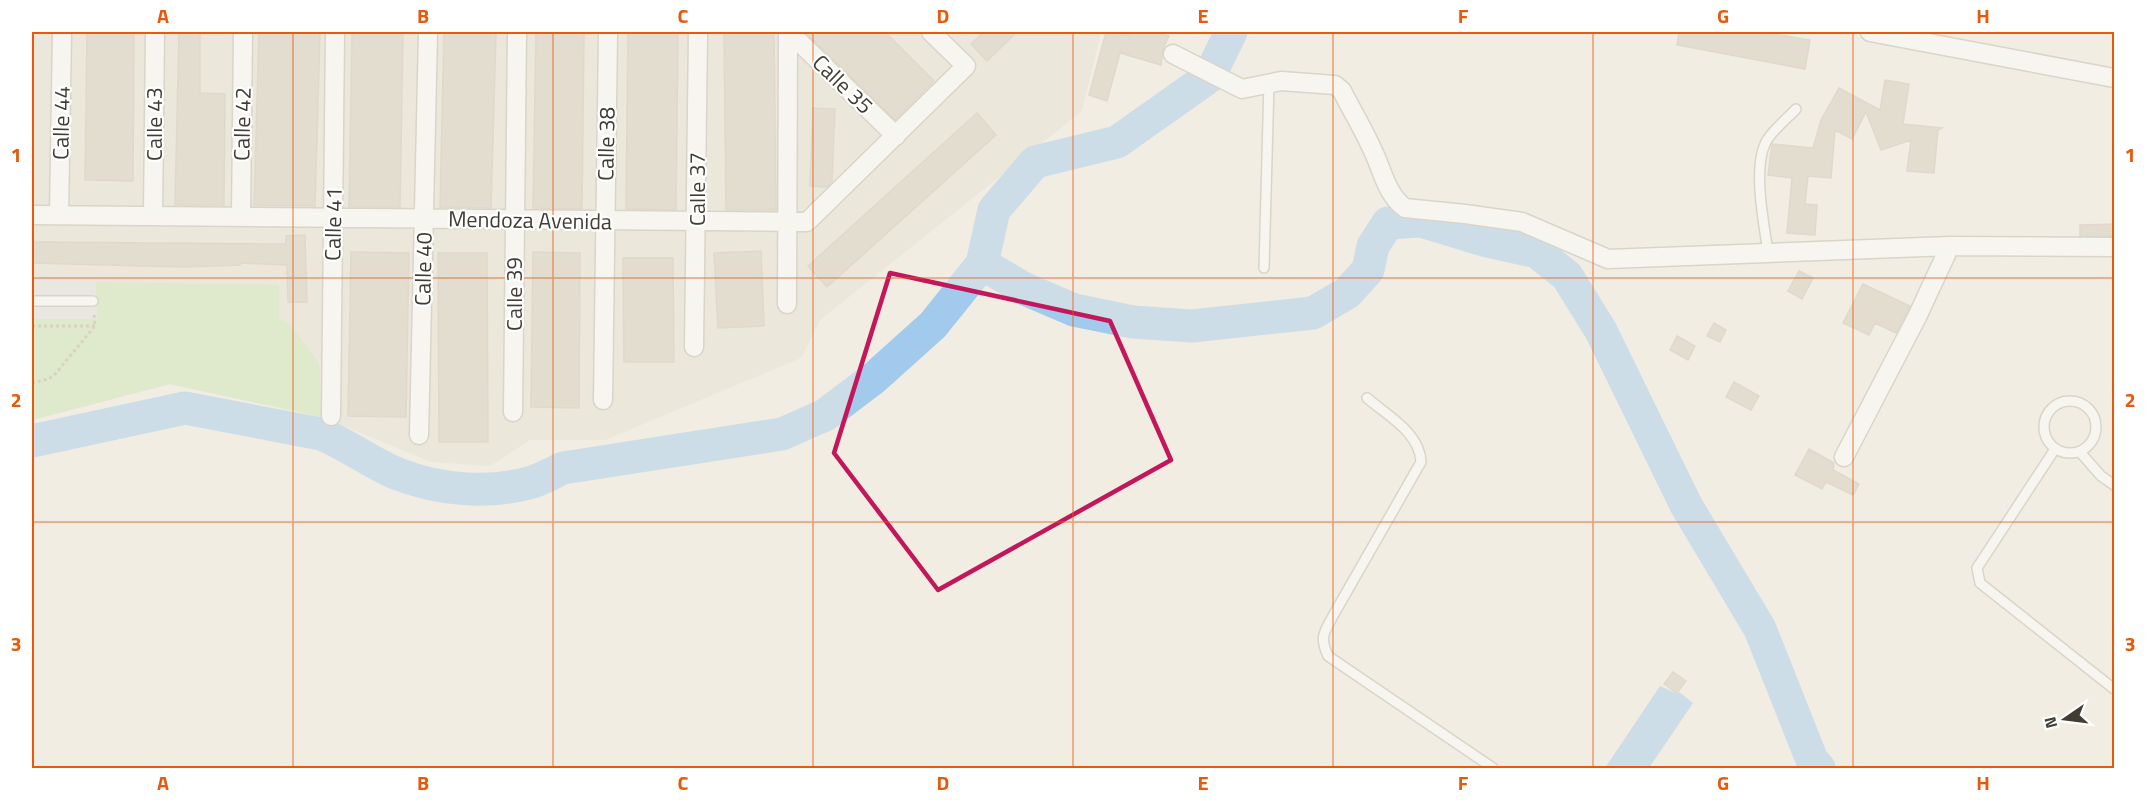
<svg xmlns="http://www.w3.org/2000/svg" width="2146" height="800" viewBox="0 0 2146 800" font-family="'Titillium Web',sans-serif">
	<style>
		.residential { fill: #e4dfd1 }
		.green { fill: #c9e4ad }
		.parking { fill: #e1dfdb }
		.water { fill: #a1caec }
		.lines { fill: none; stroke-linecap: round; stroke-linejoin: round }
		.river { stroke: #a1caec; stroke-width: 33 }
		.building { fill: #d2c9b9; stroke: #ccc1ad; stroke-width: 1.5 }
		.service-casing { stroke: #beb8a9; stroke-width: 12 }
		.minor-casing { stroke: #beb8a9; stroke-width: 21 }
		.path { stroke: #bcb198; stroke-width: 3; stroke-dasharray: 3 3; stroke-linecap: butt }
		.service { stroke: #fff; stroke-width: 9 }
		.minor { stroke: #fff; stroke-width: 18 }
		.marked { fill: none; stroke: #c2185b; stroke-width: 4.5; stroke-linejoin: round }
		.grid { fill: none; stroke: #e8590c; stroke-width: 1.5; stroke-opacity: 0.55 }
		.labels { text-anchor: middle; dominant-baseline: central; stroke-width: 4.5; stroke-linejoin: round; paint-order: stroke }
		.street-label { font-size: 22px; fill: #423d34; stroke: #fff }
		.neatline { fill: none; stroke: #e8590c; stroke-width: 2 }
		.grid-label { font-size: 20px; text-anchor: middle; font-weight: bold; fill: #e8590c }
	</style>
	<rect width="100%" height="100%" fill="#f1ede3"/>
	<path class="residential" d="M32 32H1101L1082 111 820 320 801 358 605 440H530L490 466 431 462 322 417 170 384 32 420Z"/>
	<path class="green" d="M32 281 279 285V318L291 326 319 363 322 417 170 384 32 420Z"/>
	<path class="parking" d="M32 278H96L97 319H32Z"/>
	<path class="water" d="M1660 686 1678 694 1679 692 1693 703 1649 768H1605Z"/>
	<g class="lines">
		<path class="river" d="M982 264 1025 289 1074 310 1133 322 1192 326 1313 313 1347 293 1368 270 1373 246 1388 223 1421 221 1487 241 1537 252 1567 276 1601 331 1686 505 1760 629 1812 760 1819 768
			M32 441 185 408 321 434C348 445 371 463 398 474 439 490 486 494 529 483 541 480 552 473 563 468L782 434 825 415 874 378 933 325 982 264 994 210 1035 162 1117 142 1209 77 1231 32"/>
	</g>
	<path class="building" d="M87 32H134L133 181 85 180Z
		M179 32H200V93L225 94 224 205H175Z
		M259 32H320L315 206 254 205Z
		M352 32H403L400 207H349Z
		M444 32H496L491 208 440 207Z
		M536 32H584L582 209 533 208Z
		M628 32H678L676 210 626 209Z
		M724 32H774L776 210H726Z
		M805 32H885L934 81 895 120Z
		M984 32H1017L987 61 971 44Z
		M1106 32H1116L1129 35 1130 32H1152L1169 36 1163 49 1161 65 1120 53 1107 101 1089 95Z
		M1679 32H1763L1810 40 1805 69 1677 45Z
		M1885 80 1909 84 1903 124 1942 128 1938 130 1934 173 1907 171 1911 140 1881 150 1866 112 1852 139 1835 130 1831 178 1808 176 1805 204 1817 205 1815 235 1787 233 1792 178 1768 175 1772 144 1813 148 1821 120 1839 88 1880 110Z
		M813 108 835 109 832 181 827 187 810 186Z
		M977 113 996 135 827 287 808 266Z
		M2115 224V236H2080V225Z
		M305 235 307 302H288L287 265 240 263V265L185 267 32 263V242L286 244V236Z
		M761 251 764 326 718 328 714 253Z
		M351 252 409 253 406 417 348 416Z
		M533 252 580 253 579 408 531 407Z
		M438 253H487L488 442H439Z
		M623 258H673L674 362H624Z
		M1799 271 1813 278 1802 299 1788 291Z
		M1863 284 1910 306 1896 333 1875 323 1869 335 1843 323Z
		M1714 323 1726 330 1720 342 1707 336Z
		M1677 336 1695 346 1688 360 1670 350Z
		M1734 382 1759 396 1751 410 1726 397Z
		M1809 449 1834 463 1833 470 1859 484 1853 495 1826 482 1822 489 1795 475Z
		M1673 672 1686 681 1677 693 1664 684Z"/>
	<g class="lines">
		<g class="service-casing">
			<path id="service" d="M1768 252C1764 225 1753 169 1765 144 1769 133 1788 118 1796 109
				M1264 268 1269 83
				M32 301H93
				M1367 398C1388 416 1420 433 1421 462L1334 614C1324 633 1319 636 1328 656L1493 768
				M2044 427a26 26 0 1 1 52 0a26 26 0 1 1-52 0Z
				M2055 449 1977 568 1980 583 2114 689
				M2080 452 2101 476 2114 485"/>
		</g>
		<g class="minor-casing">
			<path id="minor" d="M789 32 896 136
				M1870 32 2114 78
				M1173 54 1242 89 1281 81 1335 85 1342 91C1352 111 1364 130 1373 151 1383 171 1386 194 1405 208L1465 214 1522 222 1608 259 1950 246 2114 247
				M32 215 807 222 966 66 931 32
				M59 215 62 32
				M153 216 155 32
				M241 217 243 32
				M787 304 788 32
				M694 347 698 32
				M603 400 608 32
				M513 412 517 32
				M331 416 335 32
				M419 435 428 32
				M1844 457 1917 317 1950 246"/>
		</g>
		<path class="path" d="M32 326H95
			M32 383 49 379 56 373 95 326 94 314"/>
		<use href="#service" class="service"/>
		<use href="#minor" class="minor"/>
	</g>
	<path d="M0 0H2146V800H0ZM890 273 1110 321 1171 460 938 590 834 453Z" fill="#f1ede3" fill-opacity=".55" fill-rule="evenodd"/>
	<path class="marked" d="M890 273 1110 321 1171 460 938 590 834 453Z"/>
	<path class="grid" d="M293 32V768M553 32V768M813 32V768M1073 32V768M1333 32V768M1593 32V768M1853 32V768M32 278H2114M32 522H2114"/>
	<g class="labels">
		<g class="street-label">
			<text transform="translate(843 84) rotate(44)">Calle 35</text>
			<text transform="translate(61 123) rotate(-89)">Calle 44</text>
			<text transform="translate(154 124) rotate(-90)">Calle 43</text>
			<text transform="translate(242 124) rotate(-89)">Calle 42</text>
			<text transform="translate(606 144) rotate(-89)">Calle 38</text>
			<text transform="translate(697 189) rotate(-90)">Calle 37</text>
			<text transform="translate(530 220) rotate(1)">Mendoza Avenida</text>
			<text transform="translate(333 224) rotate(-89)">Calle 41</text>
			<text transform="translate(423 269) rotate(-89)">Calle 40</text>
			<text transform="translate(514 294) rotate(-90)">Calle 39</text>
		</g>
	</g>
	<rect width="2146" height="800" fill="none" stroke="#ffffff" stroke-width="66"/>
	<g transform="translate(2065 719) rotate(256)" stroke="#ffffff" stroke-width="4.5" paint-order="stroke">
	<path d="M0-4.5L10 22L0 15L-10 22Z" fill="#423d34"/>
	<text y="-9" font-size="16" font-weight="bold" text-anchor="middle" fill="#423d34">N</text>
	</g>
	<rect x="33" y="33" width="2080" height="734" class="neatline"/>
	<g class="grid-label">
		<text x="163" y="23">A</text>
		<text x="423" y="23">B</text>
		<text x="683" y="23">C</text>
		<text x="943" y="23">D</text>
		<text x="1203" y="23">E</text>
		<text x="1463" y="23">F</text>
		<text x="1723" y="23">G</text>
		<text x="1983" y="23">H</text>
		<text x="16" y="162">1</text>
		<text x="2130" y="162">1</text>
		<text x="16" y="407">2</text>
		<text x="2130" y="407">2</text>
		<text x="16" y="651">3</text>
		<text x="2130" y="651">3</text>
		<text x="163" y="790">A</text>
		<text x="423" y="790">B</text>
		<text x="683" y="790">C</text>
		<text x="943" y="790">D</text>
		<text x="1203" y="790">E</text>
		<text x="1463" y="790">F</text>
		<text x="1723" y="790">G</text>
		<text x="1983" y="790">H</text>
	</g>
</svg>
